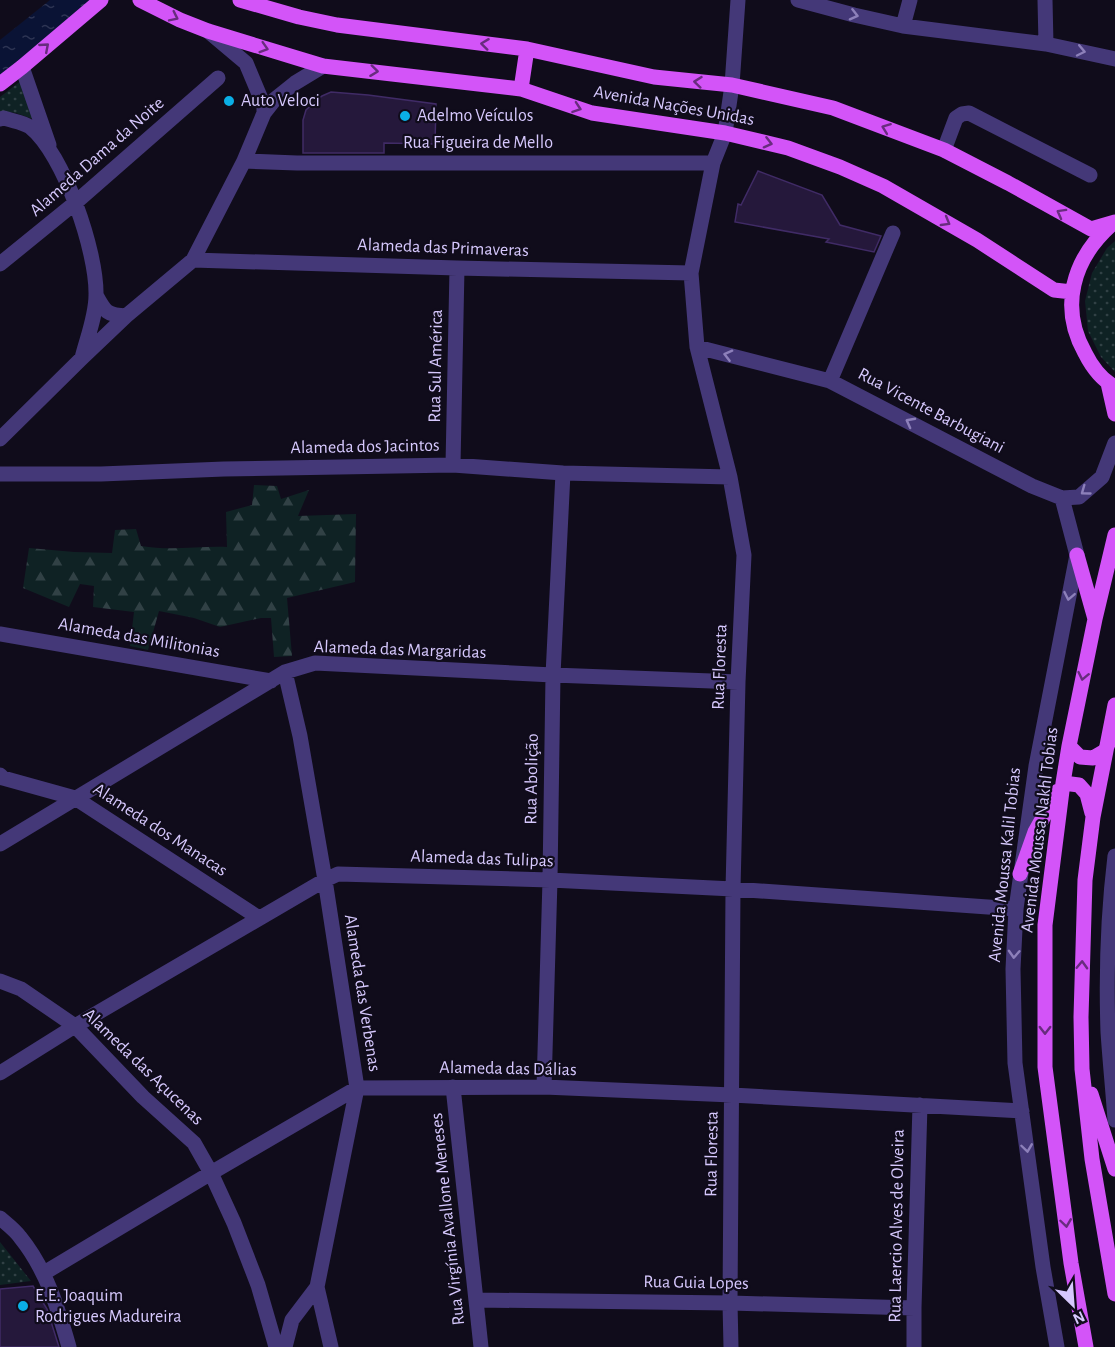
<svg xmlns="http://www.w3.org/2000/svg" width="1115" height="1347" viewBox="0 0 1115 1347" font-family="'Alegreya Sans',sans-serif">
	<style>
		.forest { fill: url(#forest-firs) }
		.park { fill: url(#park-dots) }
		.water { fill: url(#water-ripples) }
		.building { fill: #25183b; stroke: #402b66; stroke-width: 1.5 }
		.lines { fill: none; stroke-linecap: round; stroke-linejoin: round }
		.minor { stroke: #443878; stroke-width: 15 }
		.major { stroke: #d354f8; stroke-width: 15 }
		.oneway { stroke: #8d80ba }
		.oneway2 { stroke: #682c7e }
		.poi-dot { fill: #0aafe6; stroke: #100c1b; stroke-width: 2 }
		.labels { text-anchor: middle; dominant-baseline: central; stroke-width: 4.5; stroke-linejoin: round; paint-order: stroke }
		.poi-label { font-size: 18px; fill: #d6c8fd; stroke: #100c1b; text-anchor: start }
		.street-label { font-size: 18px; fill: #d6c8fd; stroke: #100c1b }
	</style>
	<defs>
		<pattern id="forest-firs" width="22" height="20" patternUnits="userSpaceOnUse" patternTransform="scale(1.5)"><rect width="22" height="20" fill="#0f2224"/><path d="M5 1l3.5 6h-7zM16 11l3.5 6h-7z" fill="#314145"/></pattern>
		<pattern id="park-dots" width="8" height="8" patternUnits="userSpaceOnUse" patternTransform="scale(1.5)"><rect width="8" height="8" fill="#0f2224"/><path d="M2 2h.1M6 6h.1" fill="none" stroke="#314145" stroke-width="1.8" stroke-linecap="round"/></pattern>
		<pattern id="water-ripples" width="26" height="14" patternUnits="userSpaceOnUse" patternTransform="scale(1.5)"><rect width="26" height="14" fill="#0a1335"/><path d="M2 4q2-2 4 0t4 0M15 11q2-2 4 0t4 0" fill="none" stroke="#2d3453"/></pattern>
	</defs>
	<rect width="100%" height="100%" fill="#100c1b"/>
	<path class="forest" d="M254 485 277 486 281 499 309 490 298 516 356 514 355 582 287 598 292 656 274 657 271 618H261L220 627 194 618 159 611 148 650 130 646 134 612 93 607 94 586 80 584 69 607 23 588 29 548 74 552 112 553 115 530 136 529 141 546C170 551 198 546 227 547L226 512 252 505Z"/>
	<path class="park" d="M22 80 33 119 16 113 0 111V97Z
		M1115 241V372L1101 357 1088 331 1085 301 1092 273 1107 248Z
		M0 1242 31 1281 0 1285Z"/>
	<path class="water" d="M50 0H91L0 82V40Z"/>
	<path class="building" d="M331 92 368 95 436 104 435 144 384 143V153H303V120L306 110 322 96Z
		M758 171 822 195 840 225 881 236 874 252 826 242 829 239 735 222 738 204 741 205Z
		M33 1286 47 1309 59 1347H0V1289Z"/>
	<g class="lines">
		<path class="minor" d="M798 0 854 15 903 26 1046 44 1115 59
			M1045 0 1046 44
			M903 26 910 0
			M208 31 246 63 264 106V113
			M22 67 49 145
			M0 119 4 118C12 121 23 122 30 127 64 154 97 252 96 295 96 316 87 338 82 358
			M944 150 956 118 962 114 969 113 1090 175
			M244 161 297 163H713
			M193 260 457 268 691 273
			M0 264 75 203 218 78
			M96 295C105 312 107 315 126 316
			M697 347 830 381 1032 486 1062 498 1079 497 1102 477 1115 443
			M830 381 893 233
			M0 439 82 358 126 316 193 260 244 161 264 113 275 99 295 83 323 66
			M453 465 457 268
			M0 474H101L224 469 453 465 563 473 730 477
			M0 634 271 681
			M285 672 300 736 325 880 357 1088 317 1287 292 1320 285 1347
			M0 775 3 778 75 798 259 918
			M0 844 285 672 315 663 553 675 738 682
			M1115 856C1108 914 1106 974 1108 1032 1110 1062 1113 1091 1115 1120
			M0 981 21 989 75 1026 143 1097 194 1143 211 1173 234 1223 258 1285 276 1347
			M0 1073 75 1026 325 880 338 874 550 880 733 889 1016 909
			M453 1087 481 1347
			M544 1087 550 880 553 675 563 473
			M0 1218C7 1224 15 1230 20 1237 46 1269 58 1308 69 1347
			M44 1273 211 1173 357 1088 544 1087 732 1095 1022 1111
			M317 1287 331 1347
			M477 1300 730 1303 914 1308
			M731 1347 730 1303 733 889 738 682 744 555 730 477 697 347 691 273 713 163 725 133 732 85 738 0
			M914 1347V1308L920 1105
			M1057 1347 1043 1267 1015 1063 1013 969 1016 909 1036 766 1077 555 1062 498"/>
		<path class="major" d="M140 0 180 20 208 31 323 66 521 89 592 113 725 133 788 148 840 167 883 186 977 240 1054 290 1072 292
			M240 0 299 17 337 25 527 49 654 77 732 85 833 108 944 150 1008 183 1091 229 1115 222
			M0 84 22 67 101 0
			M521 89 527 49
			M1111 225C1073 259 1059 307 1085 353 1092 367 1102 380 1115 387
			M1108 383 1115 414
			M1077 555 1095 619
			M1115 705 1093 817 1085 880 1081 1017 1082 1069 1092 1159 1115 1294
			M1069 746 1080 757 1093 758 1105 751 1108 744
			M1063 783 1079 785 1087 794 1092 813
			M1020 874 1035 832 1058 791
			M1091 1094 1115 1169
			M1086 1347 1071 1263 1045 1067V925L1063 783 1069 746 1095 619 1115 535"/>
	</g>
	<defs><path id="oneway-chevron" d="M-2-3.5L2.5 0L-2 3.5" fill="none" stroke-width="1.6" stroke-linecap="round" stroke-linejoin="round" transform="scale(1.5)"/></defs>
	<g class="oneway">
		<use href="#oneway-chevron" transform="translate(854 15) rotate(14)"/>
		<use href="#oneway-chevron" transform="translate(1081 51) rotate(12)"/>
		<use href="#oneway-chevron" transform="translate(728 355) rotate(-166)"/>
		<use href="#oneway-chevron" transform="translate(910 422) rotate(-152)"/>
		<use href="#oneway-chevron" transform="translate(1085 491) rotate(144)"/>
		<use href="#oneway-chevron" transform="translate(1069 596) rotate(101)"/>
		<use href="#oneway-chevron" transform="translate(1014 954) rotate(93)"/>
		<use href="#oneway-chevron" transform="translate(1027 1148) rotate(82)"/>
	</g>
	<g class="oneway2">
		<use href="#oneway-chevron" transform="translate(174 17) rotate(26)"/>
		<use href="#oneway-chevron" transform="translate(485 44) rotate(-173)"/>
		<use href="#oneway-chevron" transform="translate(45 47) rotate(-41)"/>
		<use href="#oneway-chevron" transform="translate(264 48) rotate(17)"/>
		<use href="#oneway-chevron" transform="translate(374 71) rotate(7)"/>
		<use href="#oneway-chevron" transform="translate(698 82) rotate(-174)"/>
		<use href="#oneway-chevron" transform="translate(577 108) rotate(19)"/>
		<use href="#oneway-chevron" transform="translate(886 128) rotate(-159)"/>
		<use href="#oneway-chevron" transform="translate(768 143) rotate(14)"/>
		<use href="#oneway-chevron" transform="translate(1061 213) rotate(-151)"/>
		<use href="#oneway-chevron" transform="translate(946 222) rotate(30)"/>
		<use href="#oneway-chevron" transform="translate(1083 676) rotate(102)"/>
		<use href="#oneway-chevron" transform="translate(1082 965) rotate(-88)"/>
		<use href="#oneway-chevron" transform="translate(1045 1030) rotate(90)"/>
		<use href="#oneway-chevron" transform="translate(1066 1223) rotate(82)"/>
	</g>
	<g class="poi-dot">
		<circle cx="229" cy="101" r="6"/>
		<circle cx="405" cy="116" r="6"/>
		<circle cx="23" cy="1306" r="6"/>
	</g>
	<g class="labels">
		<g class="poi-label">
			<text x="241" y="101">Auto Veloci</text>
			<text x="417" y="116">Adelmo Veículos</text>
			<text x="35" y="1296">E.E. Joaquim<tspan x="35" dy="21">Rodrigues Madureira</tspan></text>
		</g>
		<g class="street-label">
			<text transform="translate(674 106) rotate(10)">Avenida Nações Unidas</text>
			<text x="478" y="143">Rua Figueira de Mello</text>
			<text transform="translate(97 157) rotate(-41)">Alameda Dama da Noite</text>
			<text transform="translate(443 248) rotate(2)">Alameda das Primaveras</text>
			<text transform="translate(436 366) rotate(-89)">Rua Sul América</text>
			<text transform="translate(931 411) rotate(28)">Rua Vicente Barbugiani</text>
			<text transform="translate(365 447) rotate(-1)">Alameda dos Jacintos</text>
			<text transform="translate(139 638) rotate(10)">Alameda das Militonias</text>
			<text transform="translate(400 650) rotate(2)">Alameda das Margaridas</text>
			<text transform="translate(720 667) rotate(-88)">Rua Floresta</text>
			<text transform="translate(532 779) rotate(-89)">Rua Abolição</text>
			<text transform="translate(160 830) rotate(33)">Alameda dos Manacas</text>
			<text transform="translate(1040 830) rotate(-83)">Avenida Moussa Nakhl Tobias</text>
			<text transform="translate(482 859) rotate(2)">Alameda das Tulipas</text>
			<text transform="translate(1005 865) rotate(-84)">Avenida Moussa Kalil Tobias</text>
			<text transform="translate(362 993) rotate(81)">Alameda das Verbenas</text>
			<text transform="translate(143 1067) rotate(44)">Alameda das Açucenas</text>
			<text transform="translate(508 1069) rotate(1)">Alameda das Dálias</text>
			<text transform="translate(712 1154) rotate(-89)">Rua Floresta</text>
			<text transform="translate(448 1219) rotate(-96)">Rua Virgínia Avallone Meneses</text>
			<text transform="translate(897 1226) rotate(-89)">Rua Laercio Alves de Olveira</text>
			<text transform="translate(696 1283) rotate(1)">Rua Guia Lopes</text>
		</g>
	</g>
	<g transform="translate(1073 1305) rotate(155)" stroke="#100c1b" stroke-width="4.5" paint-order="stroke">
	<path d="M0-4.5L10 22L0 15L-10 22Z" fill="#d6c8fd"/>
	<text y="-9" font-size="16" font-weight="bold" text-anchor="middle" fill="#d6c8fd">N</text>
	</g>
</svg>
